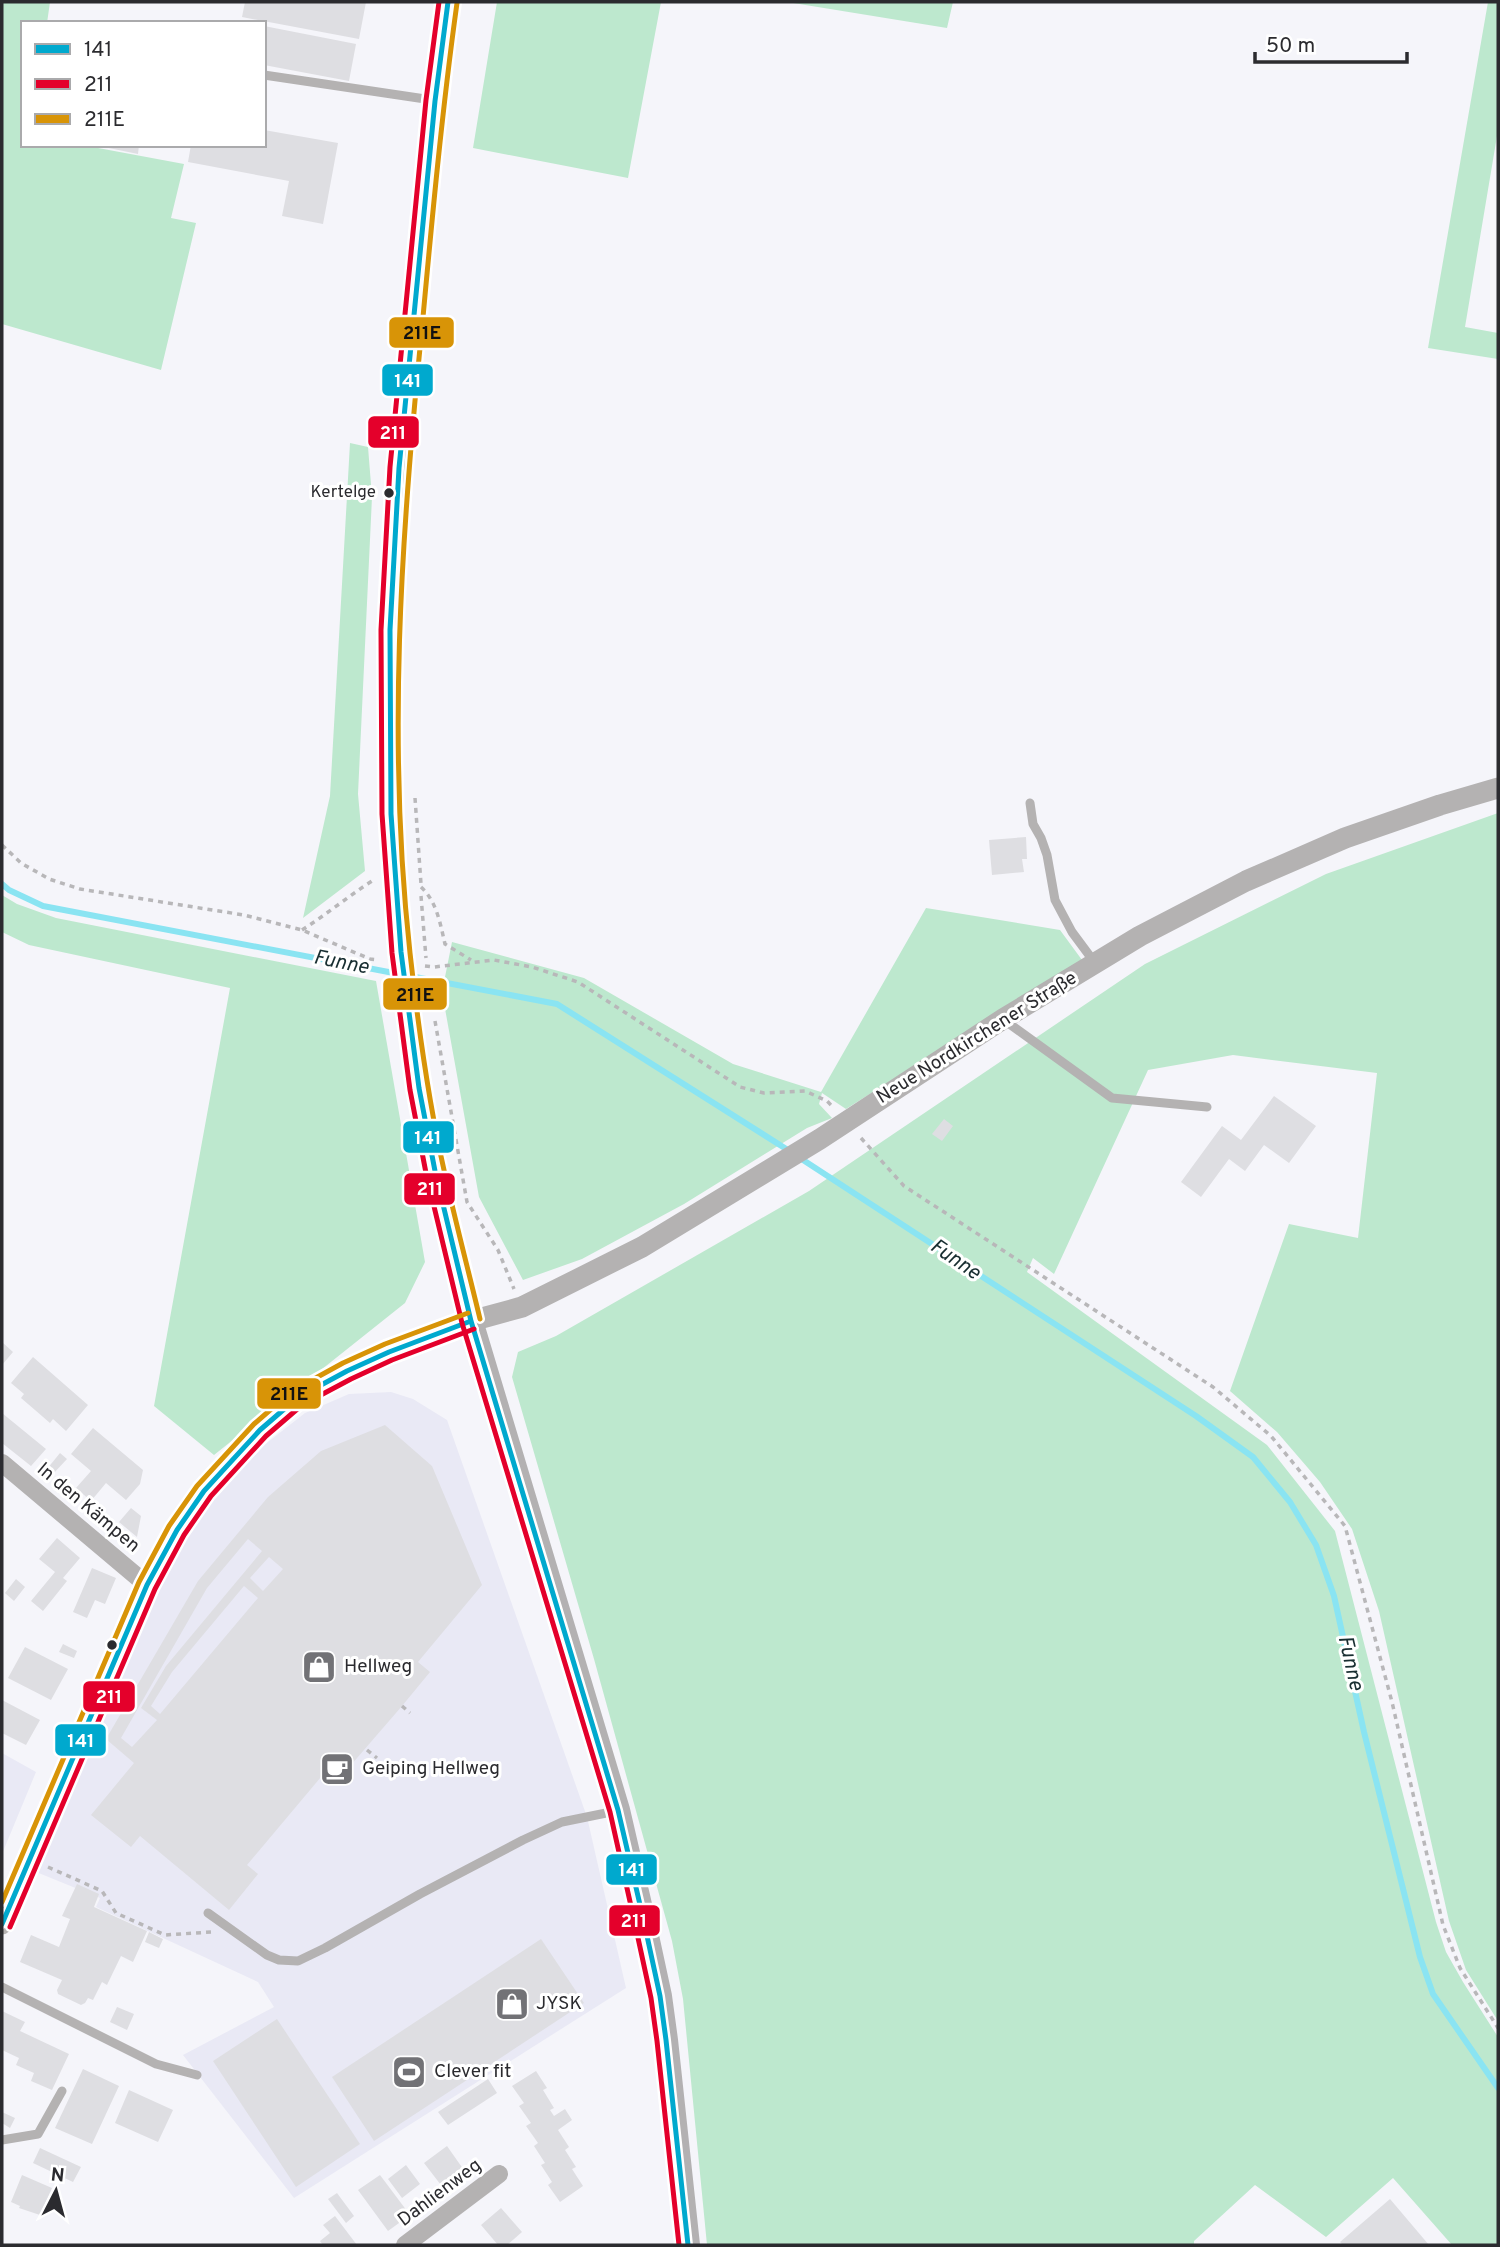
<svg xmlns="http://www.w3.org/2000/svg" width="1500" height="2247" viewBox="0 0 1500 2247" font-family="Overpass,sans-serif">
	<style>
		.built { fill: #e9e9f5 }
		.green { fill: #bde8ce }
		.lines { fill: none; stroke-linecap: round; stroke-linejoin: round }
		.stream { stroke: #8ae4f2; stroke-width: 6 }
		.building { fill: #dedee2; fill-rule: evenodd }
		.path { stroke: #b8b7b9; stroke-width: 3.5; stroke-dasharray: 5 5; stroke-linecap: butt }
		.service { stroke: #b4b2b2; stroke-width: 9 }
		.minor { stroke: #b4b2b2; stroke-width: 18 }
		.tertiary { stroke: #b4b2b2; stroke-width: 21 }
		.secondary { stroke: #b3b1b2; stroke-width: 24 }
		.bus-1-casing { stroke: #fff; stroke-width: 10 }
		.bus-2-casing { stroke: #fff; stroke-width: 10 }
		.bus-3-casing { stroke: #fff; stroke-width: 10 }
		.bus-1 { stroke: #00a9ce; stroke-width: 5 }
		.bus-2 { stroke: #e4002b; stroke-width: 5 }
		.bus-3 { stroke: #d89407; stroke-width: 5 }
		.bus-dot { fill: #2b2b2f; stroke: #fff; stroke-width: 2.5 }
		.labels { text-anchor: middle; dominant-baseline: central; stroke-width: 6; stroke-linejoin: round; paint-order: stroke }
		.bus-label { font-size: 17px; fill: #2b2b2f; stroke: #fff; text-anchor: end }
		.street-label { font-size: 19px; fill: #2b2b2f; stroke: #fff }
		.poi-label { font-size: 19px; fill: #2b2b2f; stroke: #fff; text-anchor: start }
		.water-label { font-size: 21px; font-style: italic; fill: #182e31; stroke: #fff }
		.line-badge { stroke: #fff; stroke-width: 2.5 }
		.badge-label { font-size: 19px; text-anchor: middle; font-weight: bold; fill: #fff }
		.pale-badge-label { font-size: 19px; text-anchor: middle; font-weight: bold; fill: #111 }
	</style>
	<rect width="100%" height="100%" fill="#f5f5fa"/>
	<path class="built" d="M391 1392 413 1399 447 1420 587 1817 626 1988 294 2198 183 2055 274 2007 258 1982 96 1907 100 1898 24 1867 191 1518 249 1457 305 1413 349 1394Z
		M2 1753 36 1772 2 1854Z"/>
	<path class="green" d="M2 2H50L47 23H23V145H82L184 164 171 218 196 223 161 370 2 324Z
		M497 2H661L628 178 473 148Z
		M787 2H953L947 28Z
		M1488 2H1498V130L1465 327 1498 333V359L1428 348Z
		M350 443 368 447 372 497 358 794 365 871 303 918 330 796Z
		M1498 813V2021L1466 1970 1449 1921 1379 1611 1352 1529 1320 1482 1277 1432 1230 1391 1289 1224 1358 1238 1377 1073 1233 1055 1148 1070 1054 1274 1033 1258 1027 1272 1267 1445 1335 1531 1436 1922 1446 1952 1463 1982 1498 2037V2245H1452L1393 2178 1326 2237 1255 2185 1194 2241V2245H707L683 1999 672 1941 594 1659 512 1377 518 1352 556 1336 809 1191 1145 964 1326 874Z
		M2 895 17 904 56 918 376 981 425 1262 405 1303 214 1455 154 1406 230 988 29 945 2 932Z
		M926 908 1060 930 1082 960 846 1109 822 1093 819 1104 832 1118 807 1128 684 1204 582 1259 523 1280 479 1197 442 992 452 942 584 978 733 1064 821 1092Z"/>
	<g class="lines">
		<path class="stream" d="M2 884 9 890 43 906 399 974
			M410 976 557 1004 791 1152
			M800 1158 1196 1416 1253 1457 1290 1502 1316 1545 1334 1596 1364 1732 1420 1957 1433 1994 1498 2088"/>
	</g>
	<path class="building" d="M245 2H366L359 39 242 17Z
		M264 26 356 44 349 81 264 65Z
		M264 130 338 143 323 224 282 216 289 181 188 162 191 145H264Z
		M94 145H139L138 154Z
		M1026 837 1027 859H1022L1024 872 992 875 989 840Z
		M1274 1096 1316 1126 1289 1163 1264 1145 1245 1171 1229 1159 1201 1197 1181 1182 1222 1126 1241 1140Z
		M944 1119 953 1126 942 1141 932 1134Z
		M2 1342 13 1352 2 1365Z
		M33 1357 88 1405 66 1431 53 1419 50 1423 35 1410 21 1398 24 1394 11 1383Z
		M2 1413 46 1449 31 1466 2 1443Z
		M385 1425 432 1466 482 1585 418 1662 430 1672 402 1706 338 1780 326 1771 247 1865 258 1874 229 1910 140 1836 131 1847 91 1815 134 1763 106 1739 198 1581 268 1497 321 1451ZM248 1539 262 1551 166 1666 141 1708 157 1720 132 1747 121 1738 207 1588ZM269 1557 283 1569 263 1591 250 1578ZM244 1586 258 1598 160 1714 151 1706 172 1672Z
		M93 1428 143 1470 140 1484 126 1500 106 1483 91 1501 76 1488 91 1471 71 1454Z
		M60 1453 67 1459 53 1474 47 1469Z
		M131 1508 141 1516 137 1537 119 1522Z
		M57 1538 80 1558 63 1578 67 1581 43 1611 31 1601 55 1572 39 1559Z
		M92 1568 116 1578 105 1604 95 1600 87 1618 73 1612Z
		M16 1579 25 1587 14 1601 5 1593Z
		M63 1644 77 1651 74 1658 59 1652Z
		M25 1647 68 1669 51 1700 8 1678Z
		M2 1700 40 1720 26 1745 2 1733Z
		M77 1884 99 1894 94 1907 147 1931 133 1962 121 1956 107 1985 102 1982 93 2000 88 1998 85 2003 81 2005 58 1994 57 1990 62 1980 20 1962 31 1935 59 1947 70 1919 62 1916Z
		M149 1932 163 1939 159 1948 145 1942Z
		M541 1939 584 2003 374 2141 332 2077Z
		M117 2007 134 2014 127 2030 110 2022Z
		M2 2011 25 2022 20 2031 69 2054 52 2090 31 2081 34 2073 16 2065 19 2058 2 2050Z
		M277 2019 360 2144 296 2187 213 2061Z
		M83 2069 119 2086 92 2144 55 2128Z
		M536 2071 547 2088 543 2090 554 2108 550 2110 554 2116 565 2109 572 2120 558 2130 569 2147 565 2150 576 2167 572 2169 583 2186 560 2202 548 2185 552 2182 541 2165 545 2163 534 2146 538 2143 526 2126 531 2123 519 2106 524 2103 512 2086Z
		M488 2079 497 2093 448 2125 438 2112Z
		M129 2090 173 2110 158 2142 115 2123Z
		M2 2112 15 2118 10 2128 2 2123Z
		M447 2146 466 2173 444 2189 424 2163Z
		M40 2148 81 2167 73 2182 33 2163Z
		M406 2165 420 2184 402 2198 388 2179Z
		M22 2175 52 2188 40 2215 19 2208 20 2206 11 2202Z
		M380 2175 410 2215 388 2231 358 2190Z
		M337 2193 354 2216 346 2223 328 2199Z
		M1390 2199 1429 2245H1343L1340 2242Z
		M501 2208 522 2232 507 2245H498L481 2225Z
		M335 2216 357 2245H323L320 2241 330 2233 323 2225Z"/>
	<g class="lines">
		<path class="path" d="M415 798 421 884
			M2 845 21 863 49 879 80 889 244 915 302 930 370 959 379 960
			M421 887C437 902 440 923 445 944L471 960
			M421 896 426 958
			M302 930C327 914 350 895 375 879
			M425 966 434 967 494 960 532 967 578 982 740 1087 764 1093 805 1091 827 1101 832 1106
			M435 1021 467 1202 498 1250 514 1289
			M861 1138 904 1186 1213 1387 1271 1436 1345 1526 1392 1702 1443 1925 1460 1968 1498 2028
			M402 1706 410 1713
			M367 1750 377 1758
			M48 1867 102 1891 116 1913 165 1935 211 1932"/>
		<path class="service" d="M264 75 432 100
			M1030 803 1033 824 1041 838 1047 855 1055 900 1072 932 1095 963
			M1004 1020 1112 1098 1207 1107
			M208 1913 267 1955 279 1960 298 1961 325 1948 420 1894 523 1840 562 1822 616 1811
			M2 1987 156 2064 197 2075
			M2 2140 38 2134 62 2091"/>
		<path class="minor" d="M2 1463 147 1585
			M405 2245 499 2174"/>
		<path class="tertiary" d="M2 1924 120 1646 162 1557 204 1491 260 1430 297 1398 333 1377 389 1352 471 1321 522 1307 642 1247 820 1139 1003 1019 1140 936 1246 881 1345 838 1440 805 1498 788"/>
		<path class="secondary" d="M448 2 435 101 399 468 390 630 391 814 401 952 419 1088 435 1171 471 1321 618 1810 644 1922 660 1996 666 2040 688 2245"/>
		<g class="bus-1-casing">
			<path id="bus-1" d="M448 2 435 101 399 468 390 630 391 814 401 952 419 1088 435 1171 471 1321 618 1810 644 1922 660 1996 666 2040 688 2245
				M2 1924 147 1585 177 1530 204 1491 260 1430 297 1398 347 1371 389 1352 471 1321"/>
		</g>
		<g class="bus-2-casing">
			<path id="bus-2" d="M439 2 426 100 390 467 381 630 382 814 392 953 410 1090 426 1173 462 1323 610 1812 635 1924 651 1998 657 2041 679 2245
				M10 1927 155 1589 184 1535 211 1496 266 1436 302 1405 351 1379 392 1360 474 1329"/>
		</g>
		<g class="bus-3-casing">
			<path id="bus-3" d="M457 3C442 111 432 219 422 328 401 535 387 745 410 953 418 1025 428 1099 444 1170 455 1220 468 1269 480 1319
				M2 1902 139 1582 169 1526 197 1486 254 1424 292 1391 343 1363 385 1344 468 1313"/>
		</g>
		<use href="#bus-1" class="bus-1"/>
		<use href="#bus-2" class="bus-2"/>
		<use href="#bus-3" class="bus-3"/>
	</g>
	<defs>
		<g id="shop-square" transform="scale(1.75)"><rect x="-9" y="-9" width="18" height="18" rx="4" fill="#727276" stroke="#fff"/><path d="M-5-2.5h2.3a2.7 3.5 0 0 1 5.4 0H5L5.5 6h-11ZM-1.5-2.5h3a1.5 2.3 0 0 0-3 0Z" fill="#fff"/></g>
		<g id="cafe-square" transform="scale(1.75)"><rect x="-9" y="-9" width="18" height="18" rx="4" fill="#727276" stroke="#fff"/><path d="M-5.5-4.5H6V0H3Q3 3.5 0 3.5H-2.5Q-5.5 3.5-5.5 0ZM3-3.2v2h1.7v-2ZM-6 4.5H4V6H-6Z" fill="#fff"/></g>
		<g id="stadium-square" transform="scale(1.75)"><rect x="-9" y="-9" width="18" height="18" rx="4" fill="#727276" stroke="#fff"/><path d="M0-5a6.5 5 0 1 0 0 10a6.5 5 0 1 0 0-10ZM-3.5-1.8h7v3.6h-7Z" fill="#fff"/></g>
	</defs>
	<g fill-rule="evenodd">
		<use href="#shop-square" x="319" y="1667"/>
		<use href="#cafe-square" x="337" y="1769"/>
		<use href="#shop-square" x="512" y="2004"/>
		<use href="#stadium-square" x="409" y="2072"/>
	</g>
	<g class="bus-dot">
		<circle cx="389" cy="493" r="6"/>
		<circle cx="112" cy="1645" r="6"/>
	</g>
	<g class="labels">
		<g class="bus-label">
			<text x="376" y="493">Kertelge</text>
		</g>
		<g class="street-label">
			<text transform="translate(977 1038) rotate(-32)">Neue Nordkirchener Straße</text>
			<text transform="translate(88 1508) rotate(40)">In den Kämpen</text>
			<text transform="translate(440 2193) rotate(-37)">Dahlienweg</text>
		</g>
		<g class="poi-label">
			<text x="344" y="1667">Hellweg</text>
			<text x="362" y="1769">Geiping Hellweg</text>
			<text x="536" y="2004">JYSK</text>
			<text x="434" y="2072">Clever fit</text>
		</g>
		<g class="water-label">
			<text transform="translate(341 963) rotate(11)">Funne</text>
			<text transform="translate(955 1260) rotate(34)">Funne</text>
			<text transform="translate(1350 1663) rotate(77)">Funne</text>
		</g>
	</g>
	<g class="line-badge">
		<rect x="388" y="316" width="67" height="33" rx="7" fill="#d89407"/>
		<rect x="381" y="363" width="53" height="34" rx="7" fill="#00a9ce"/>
		<rect x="367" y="415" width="53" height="34" rx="7" fill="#e4002b"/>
		<rect x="382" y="977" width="66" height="34" rx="7" fill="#d89407"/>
		<rect x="402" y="1120" width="53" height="34" rx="7" fill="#00a9ce"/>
		<rect x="403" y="1172" width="53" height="34" rx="7" fill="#e4002b"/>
		<rect x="256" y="1377" width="66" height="33" rx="7" fill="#d89407"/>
		<rect x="82" y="1680" width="54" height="33" rx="7" fill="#e4002b"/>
		<rect x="54" y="1723" width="53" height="34" rx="7" fill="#00a9ce"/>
		<rect x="605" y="1853" width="53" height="33" rx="7" fill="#00a9ce"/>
		<rect x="608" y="1904" width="53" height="33" rx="7" fill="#e4002b"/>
	</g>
	<g class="badge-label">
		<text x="408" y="387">141</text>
		<text x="393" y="439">211</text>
		<text x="428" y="1144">141</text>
		<text x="430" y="1195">211</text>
		<text x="109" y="1703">211</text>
		<text x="81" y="1747">141</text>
		<text x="632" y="1876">141</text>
		<text x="634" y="1927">211</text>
	</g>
	<g class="pale-badge-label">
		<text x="422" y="339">211E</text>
		<text x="415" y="1001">211E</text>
		<text x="289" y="1400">211E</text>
	</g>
	<rect width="1500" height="2247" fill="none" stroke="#2b2b2f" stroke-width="7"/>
	<rect x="21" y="21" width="245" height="126" fill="#ffffff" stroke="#aaaaac" stroke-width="2"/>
	<rect x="35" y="44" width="35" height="10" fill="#00a9ce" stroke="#aaaaac" stroke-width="2"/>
	<text x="84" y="56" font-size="21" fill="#2b2b2f">141</text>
	<rect x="35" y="79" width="35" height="10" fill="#e4002b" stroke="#aaaaac" stroke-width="2"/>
	<text x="84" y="91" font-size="21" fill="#2b2b2f">211</text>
	<rect x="35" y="114" width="35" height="10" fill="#d89407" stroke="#aaaaac" stroke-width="2"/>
	<text x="84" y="126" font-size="21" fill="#2b2b2f">211E</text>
	<g transform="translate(56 2191) rotate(6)" stroke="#ffffff" stroke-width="5" paint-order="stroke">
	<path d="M0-5L12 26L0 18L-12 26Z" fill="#2b2b2f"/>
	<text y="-10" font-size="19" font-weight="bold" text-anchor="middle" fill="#2b2b2f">N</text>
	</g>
	<path d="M1255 52v10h152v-10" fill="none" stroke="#2b2b2f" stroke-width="3.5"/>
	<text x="1266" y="52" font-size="21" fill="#2b2b2f" stroke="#ffffff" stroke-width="5" paint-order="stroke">50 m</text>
</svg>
